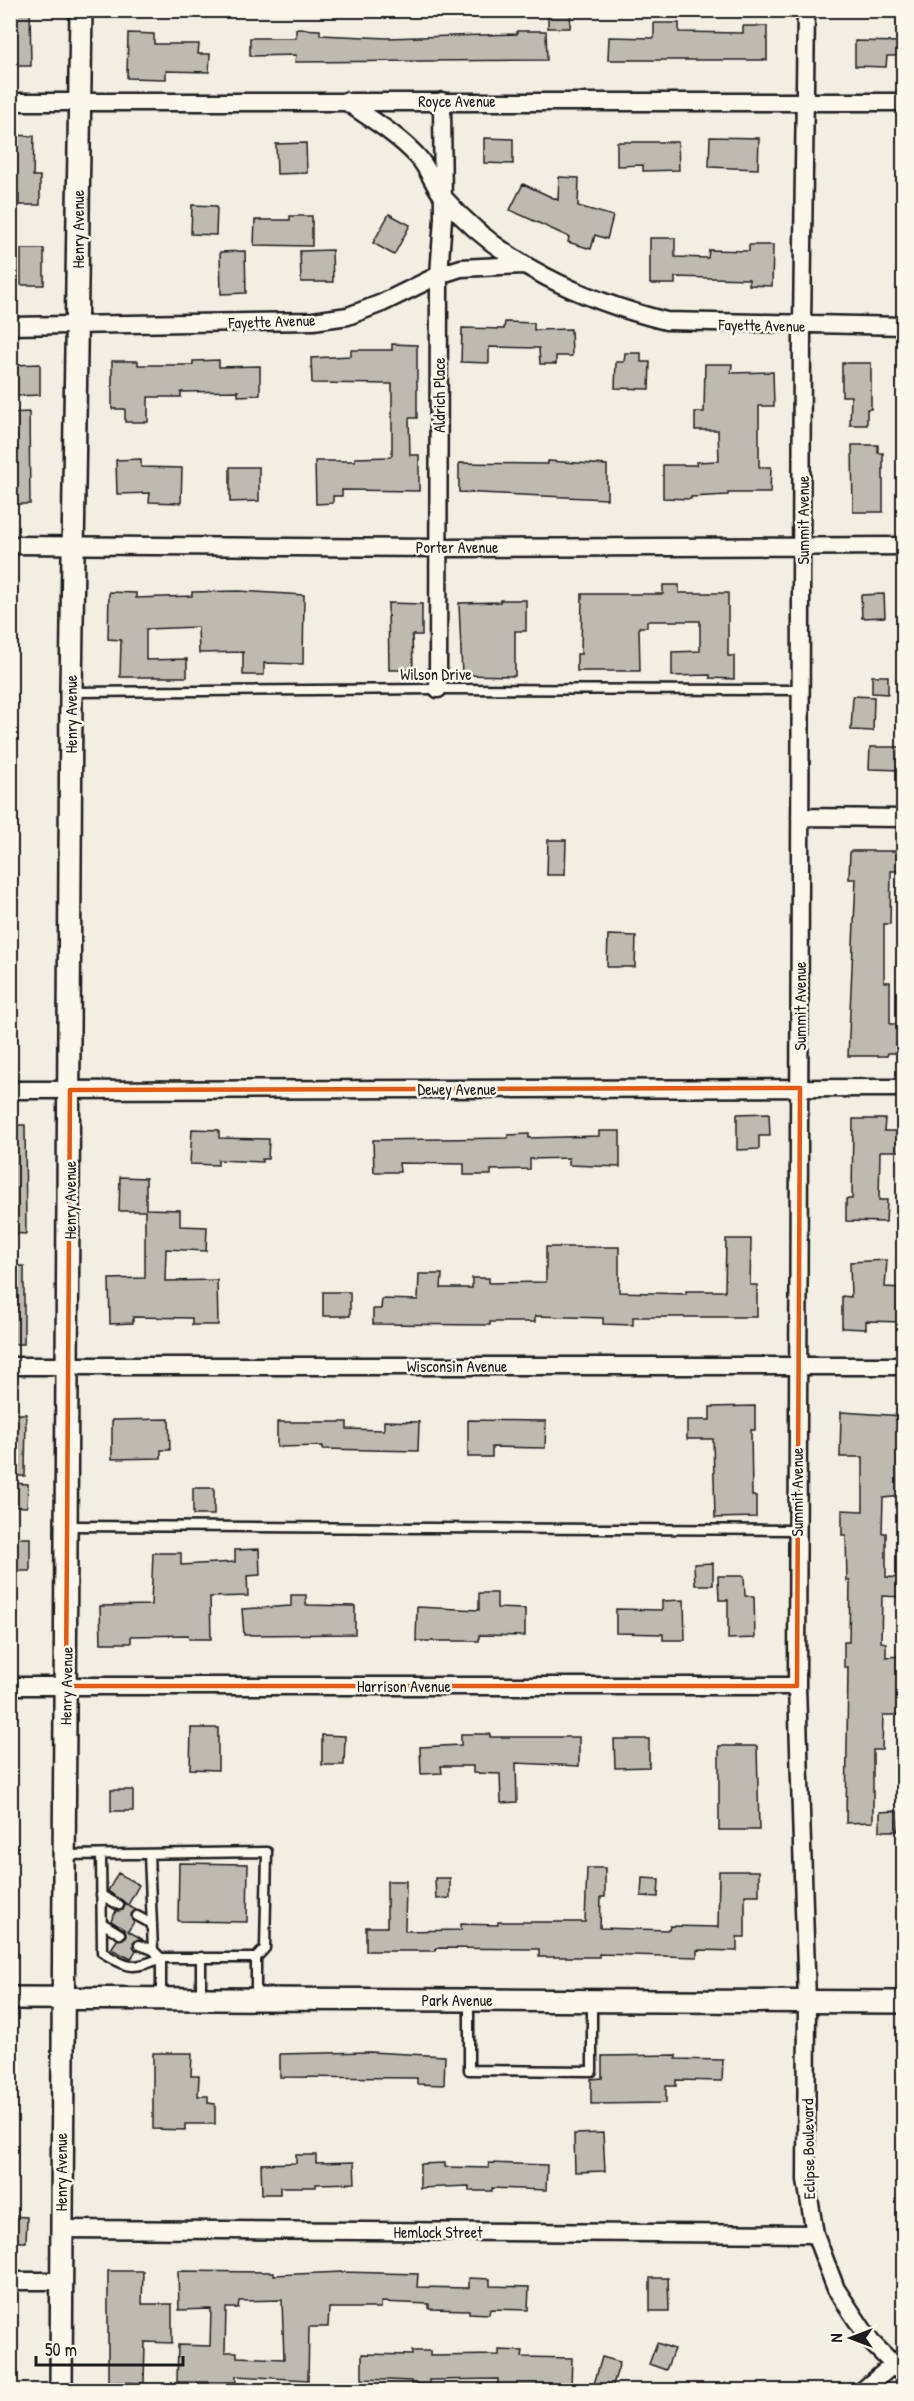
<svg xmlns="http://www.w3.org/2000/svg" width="914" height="2401" viewBox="0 0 914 2401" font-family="'Patrick Hand',sans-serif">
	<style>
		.building { fill: #bdbab1; stroke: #1c1c1c; stroke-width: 1.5; fill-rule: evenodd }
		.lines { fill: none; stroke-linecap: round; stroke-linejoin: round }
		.service-casing { stroke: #1c1c1c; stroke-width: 13 }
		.minor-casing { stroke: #1c1c1c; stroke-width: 21 }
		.tertiary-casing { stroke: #1c1c1c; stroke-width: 26 }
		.service { stroke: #fbf7ec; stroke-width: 8 }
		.minor { stroke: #fbf7ec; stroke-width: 16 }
		.tertiary { stroke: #fbf7ec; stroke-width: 21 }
		.marked { fill: none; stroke: #e8590c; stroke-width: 4.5; stroke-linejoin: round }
		.labels { text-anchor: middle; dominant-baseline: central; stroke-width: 5; stroke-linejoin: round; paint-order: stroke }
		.street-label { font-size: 16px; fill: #1c1c1c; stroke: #fbf7ec }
	</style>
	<rect width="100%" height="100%" fill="#f2eee4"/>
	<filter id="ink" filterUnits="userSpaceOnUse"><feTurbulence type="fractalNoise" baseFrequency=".0167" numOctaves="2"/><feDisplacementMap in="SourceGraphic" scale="12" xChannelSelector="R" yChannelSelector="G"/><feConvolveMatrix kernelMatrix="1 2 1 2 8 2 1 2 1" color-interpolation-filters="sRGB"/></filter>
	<g filter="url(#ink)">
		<path class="building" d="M10 10H30L31 66H10Z
			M548 10H571L570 28H548Z
			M654 23H679V32L743 33V26H767V60H608L609 37 654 38Z
			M296 29 320 30V35L387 38 517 34V31H546L547 60 295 62 296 55 250 56V38H296Z
			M128 33 154 34V44H199L198 54H210L209 72 166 71V79L127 78Z
			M855 41 903 42V56H887L886 67 855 66Z
			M10 135 34 136 33 176H40V205H19V194H10Z
			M710 137 759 138 758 169 709 167Z
			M484 138 513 139V164L484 163Z
			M617 142H678L679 170 643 171V165L617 166Z
			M306 143 307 173 277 174 276 144Z
			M559 177 579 178 578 206 613 216 607 239 595 235 591 249 568 242 569 237 510 210 523 184 558 200Z
			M192 205 217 206 216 235 191 234Z
			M389 214 410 225 394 255 373 243Z
			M290 216H312V246L254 245 255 220H290Z
			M650 238H675V257L708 258 709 250 749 251V245H773L772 286 749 285V279L675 277V284H650Z
			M21 249H44V285H21Z
			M332 250 333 282H301L300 251Z
			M245 251 246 293 221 294 220 252Z
			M505 322 534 323V330L571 329 572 356H556V364H540L539 348 489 347V363L461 362 462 328 504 329Z
			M392 344 417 345V418H409L410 455H419V491L342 490V496H333V503L316 504 315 461H355V458L390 457 392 455V384L312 383 311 358 351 356V350H392Z
			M625 353H641V362H650L649 389 615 388 616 362H624Z
			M219 360V367L260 366V395L238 396V391L181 392V397H148V422H125V409H112V361H138V365H193V361Z
			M842 363H871V409H867V425H850L851 396H842Z
			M40 364V395L14 396V365Z
			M705 364H732L731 373 773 372 774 406H759V467H771L770 493H728V495L691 497V499L663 498V465H697L696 462 719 461 718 430H695V412H704Z
			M29 412 30 504H10V413Z
			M852 445H878V453H883V512H853Z
			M141 459V467L182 468 181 503 149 502 150 493 117 494 116 460Z
			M548 461 607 465V499L459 492V463L548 464Z
			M230 467H259V501L230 502Z
			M663 585H679V593H728V656H734V679L710 678V675L672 676V652L700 651V621H647V627H639L640 671H577V654H581L582 594H663Z
			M239 591 304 595 303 664 264 663V675H243V652L199 653 198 627 146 629V660L187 659V677H120L121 640 108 639 109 592 136 593V598L192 596V592Z
			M884 594 885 617 862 618 861 595Z
			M500 600H526V631H515V676L462 675 459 603 500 602Z
			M388 603 422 604V635H412L413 670H389Z
			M872 676H888V694L872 693Z
			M853 696 874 697 873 731 851 730Z
			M870 747H903V770L869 769Z
			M548 840H566L565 875H547Z
			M850 851H903V871H891L890 924H884V982H890V1024H903V1053H888L887 1056H848L856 879H849Z
			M608 935 636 936 635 967H607Z
			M769 1113 770 1136H759V1149L737 1150V1114Z
			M853 1119H885L884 1131H903V1151H880L879 1200H887L886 1222 846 1221V1199H852Z
			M10 1125H25L26 1234 10 1233Z
			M192 1129 219 1130V1138L269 1139 268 1159H262V1162L218 1160V1165L190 1164Z
			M599 1131H620V1167L569 1165V1158L530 1159V1169L491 1170V1175H464V1164L399 1163 400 1172H374L373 1140 508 1138V1135L529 1134V1138L599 1136Z
			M120 1177 146 1178V1209L180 1210V1226L207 1227 206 1251 166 1249 165 1281 217 1280 218 1325H192V1318L133 1317V1323L110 1324 109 1279 145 1278V1211H119Z
			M726 1239H751L750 1285H757V1317H633V1325L603 1324V1318L535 1316V1322H490V1325L373 1324V1309H381L382 1299 418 1300 419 1274H442L441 1288H472V1278H489V1283L546 1282V1247H619V1292L686 1294V1291H725Z
			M887 1260 885 1287 903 1288V1322L866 1321V1329L842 1328V1296L851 1297 850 1262Z
			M10 1266H24V1344H10Z
			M323 1292H350V1316H323Z
			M755 1406V1430H751L752 1496H756V1517L715 1518 713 1439H687V1420H710V1407Z
			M841 1412 903 1416V1496L883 1498 882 1533H886V1577L903 1578V1597L882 1596 881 1642 886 1643V1657L903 1656V1715H883L882 1750H873V1822L846 1823 848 1667H844V1642H849L850 1581H847L846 1535H842V1510L863 1511V1457H840Z
			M10 1414H26L25 1476H10Z
			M169 1419 170 1450H161V1458L112 1459V1420Z
			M468 1420 546 1421 545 1448 492 1447V1457H468Z
			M384 1421 419 1422 418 1451 323 1449V1446L277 1447V1422H347V1429L384 1430Z
			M10 1483 28 1484 27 1507 10 1506Z
			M193 1488H214V1515H193Z
			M10 1538H30V1571H10Z
			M259 1549 260 1575 247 1576 248 1596 210 1597 211 1639H189L188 1635 131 1636V1643H101L100 1606 151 1605 153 1553H181V1565L235 1562V1550Z
			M713 1563V1585H695L694 1564Z
			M718 1576H744L745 1596H754L755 1638 728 1639V1600H719Z
			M479 1593H497V1608L525 1609V1636L479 1635V1641H416L417 1607 479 1610Z
			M291 1595H306V1605L355 1606V1634L244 1635 242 1609 291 1606Z
			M684 1600 685 1640H663V1634L616 1633V1609L662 1610V1601Z
			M191 1728H218V1770L190 1769Z
			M461 1734H490V1737H579V1766L516 1763 517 1802 501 1803 500 1774 473 1773V1766H441L442 1773 421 1774 420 1747 461 1745Z
			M322 1735 345 1736 344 1765H322Z
			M614 1739H649V1767L615 1768Z
			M719 1746H757L759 1830H719Z
			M111 1790H133V1811H111Z
			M897 1811 898 1831H880V1812Z
			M179 1863 248 1864 247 1922 178 1921Z
			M587 1868H605V1897H601L600 1928 669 1930 670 1926 718 1927 719 1871H759V1895H745V1937H737V1951L697 1950V1957L599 1954V1957H539V1949L436 1948V1951H366V1927H387V1881H406L405 1931 461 1930V1924L498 1925V1922H585Z
			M118 1873 139 1885 128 1905 108 1891Z
			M435 1878H450V1898L436 1899Z
			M642 1878 659 1879 658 1897 641 1896Z
			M125 1904 136 1910 131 1914 134 1922 128 1931 142 1939 133 1942 136 1950 131 1959 111 1949 117 1940 126 1937 125 1930 111 1921 116 1911 123 1910Z
			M370 2052 445 2056 444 2085 417 2084V2078L280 2077V2054Z
			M153 2053H192L191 2076H199L198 2096H208V2103L215 2104V2124H185V2130L153 2129Z
			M676 2055V2059L723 2060 722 2081 676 2080V2086H666V2103L591 2104V2079L602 2078V2056Z
			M603 2133 605 2171 575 2172 574 2134Z
			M296 2155H316V2163L354 2162 355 2183 316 2184V2187H280V2194H262L261 2164 296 2163Z
			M445 2163V2167L489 2168V2163L547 2165 546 2190 492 2188V2191H469V2186L420 2188V2164Z
			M10 2216 27 2217 26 2242H10Z
			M108 2271H143L142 2304H172V2343L145 2342 144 2383 108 2382Z
			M178 2271 274 2272V2275L342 2272 418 2274 417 2287 469 2288V2278L490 2279V2286L529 2287 528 2310 490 2309 489 2314 469 2313V2310L429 2309V2304L381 2302V2308H329L328 2327H309L308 2380 236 2376V2382H177L178 2345 210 2346 211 2309 179 2310ZM282 2300 284 2359 237 2357V2352H225L226 2308H238L239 2301Z
			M650 2278H668L669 2311H650Z
			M657 2343 674 2349 666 2370 649 2364Z
			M499 2350 523 2351 522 2357 572 2358 571 2386H498V2379L429 2380V2385L411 2384V2381L362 2379V2354L412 2355V2351H430V2356L499 2355Z
			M602 2357 620 2362 611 2391H592Z"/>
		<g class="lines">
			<g class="service-casing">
				<path id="service" d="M73 692 438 689 801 690
					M68 1526 797 1530
					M149 1854 153 1950 161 1958H256
					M66 1855 267 1852 265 1948 256 1958V1998
					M101 1855 102 1952C129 1969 132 1970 161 1958V1998
					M101 1895 119 1905
					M137 1916 152 1924
					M102 1923 120 1934
					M139 1945 153 1950
					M201 1957V1998
					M469 2000V2070L592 2071V2001"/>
			</g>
			<g class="minor-casing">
				<path id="minor" d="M806 10 802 326 797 1686 807 2002 806 2180 815 2234 836 2289 871 2342 904 2375
					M345 101C369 118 397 134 418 157 429 169 434 187 445 199 503 265 583 300 666 321L904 326
					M10 102H904
					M10 326 313 321 348 316 382 303 439 275 461 268 523 265
					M10 545 440 548 904 546
					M438 689 439 275 443 218 442 101
					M800 817 904 818
					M10 1090 904 1088
					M10 1366H904
					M10 1686H797
					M61 2229 815 2234
					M10 2281H61
					M863 2390 904 2356"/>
			</g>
			<g class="tertiary-casing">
				<path id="tertiary" d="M10 1998 904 2002
					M61 2390 71 692 81 10"/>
			</g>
			<use href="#service" class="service"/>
			<use href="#minor" class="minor"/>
			<use href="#tertiary" class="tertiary"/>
		</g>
	</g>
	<path class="marked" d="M800 1088 797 1686H66L70 1090Z"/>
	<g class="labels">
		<g class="street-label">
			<text x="457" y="101">Royce Avenue</text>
			<text transform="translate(78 229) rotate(-90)">Henry Avenue</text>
			<text transform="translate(272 321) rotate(-2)">Fayette Avenue</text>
			<text transform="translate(762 325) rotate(1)">Fayette Avenue</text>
			<text transform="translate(439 395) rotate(-90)">Aldrich Place</text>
			<text transform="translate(803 520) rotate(-90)">Summit Avenue</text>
			<text x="457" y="547">Porter Avenue</text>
			<text x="436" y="674">Wilson Drive</text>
			<text transform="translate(71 714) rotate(-90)">Henry Avenue</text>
			<text transform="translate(800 1006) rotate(-90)">Summit Avenue</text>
			<text x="457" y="1089">Dewey Avenue</text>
			<text transform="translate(70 1200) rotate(-90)">Henry Avenue</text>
			<text x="457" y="1366">Wisconsin Avenue</text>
			<text transform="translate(797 1492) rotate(-90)">Summit Avenue</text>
			<text transform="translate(66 1686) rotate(-89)">Henry Avenue</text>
			<text x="404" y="1686">Harrison Avenue</text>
			<text x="457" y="2000">Park Avenue</text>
			<text transform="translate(808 2149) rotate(-91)">Eclipse Boulevard</text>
			<text transform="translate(61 2172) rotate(-90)">Henry Avenue</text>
			<text x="438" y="2232">Hemlock Street</text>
		</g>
	</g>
	<rect width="914" height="2401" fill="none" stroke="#fbf7ec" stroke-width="36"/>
	<rect x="18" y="18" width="878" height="2365" fill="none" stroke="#1c1c1c" stroke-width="2" filter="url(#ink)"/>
	<g transform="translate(851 2338) rotate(270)" stroke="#fbf7ec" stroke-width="4.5" paint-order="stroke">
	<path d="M0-4.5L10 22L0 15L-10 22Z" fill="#1c1c1c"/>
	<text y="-9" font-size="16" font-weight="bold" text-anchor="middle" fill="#1c1c1c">N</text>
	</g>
	<path d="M36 2356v9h147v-9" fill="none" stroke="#1c1c1c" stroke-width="3"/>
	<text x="45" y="2356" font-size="18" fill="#1c1c1c" stroke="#fbf7ec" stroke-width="4.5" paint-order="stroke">50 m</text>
</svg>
